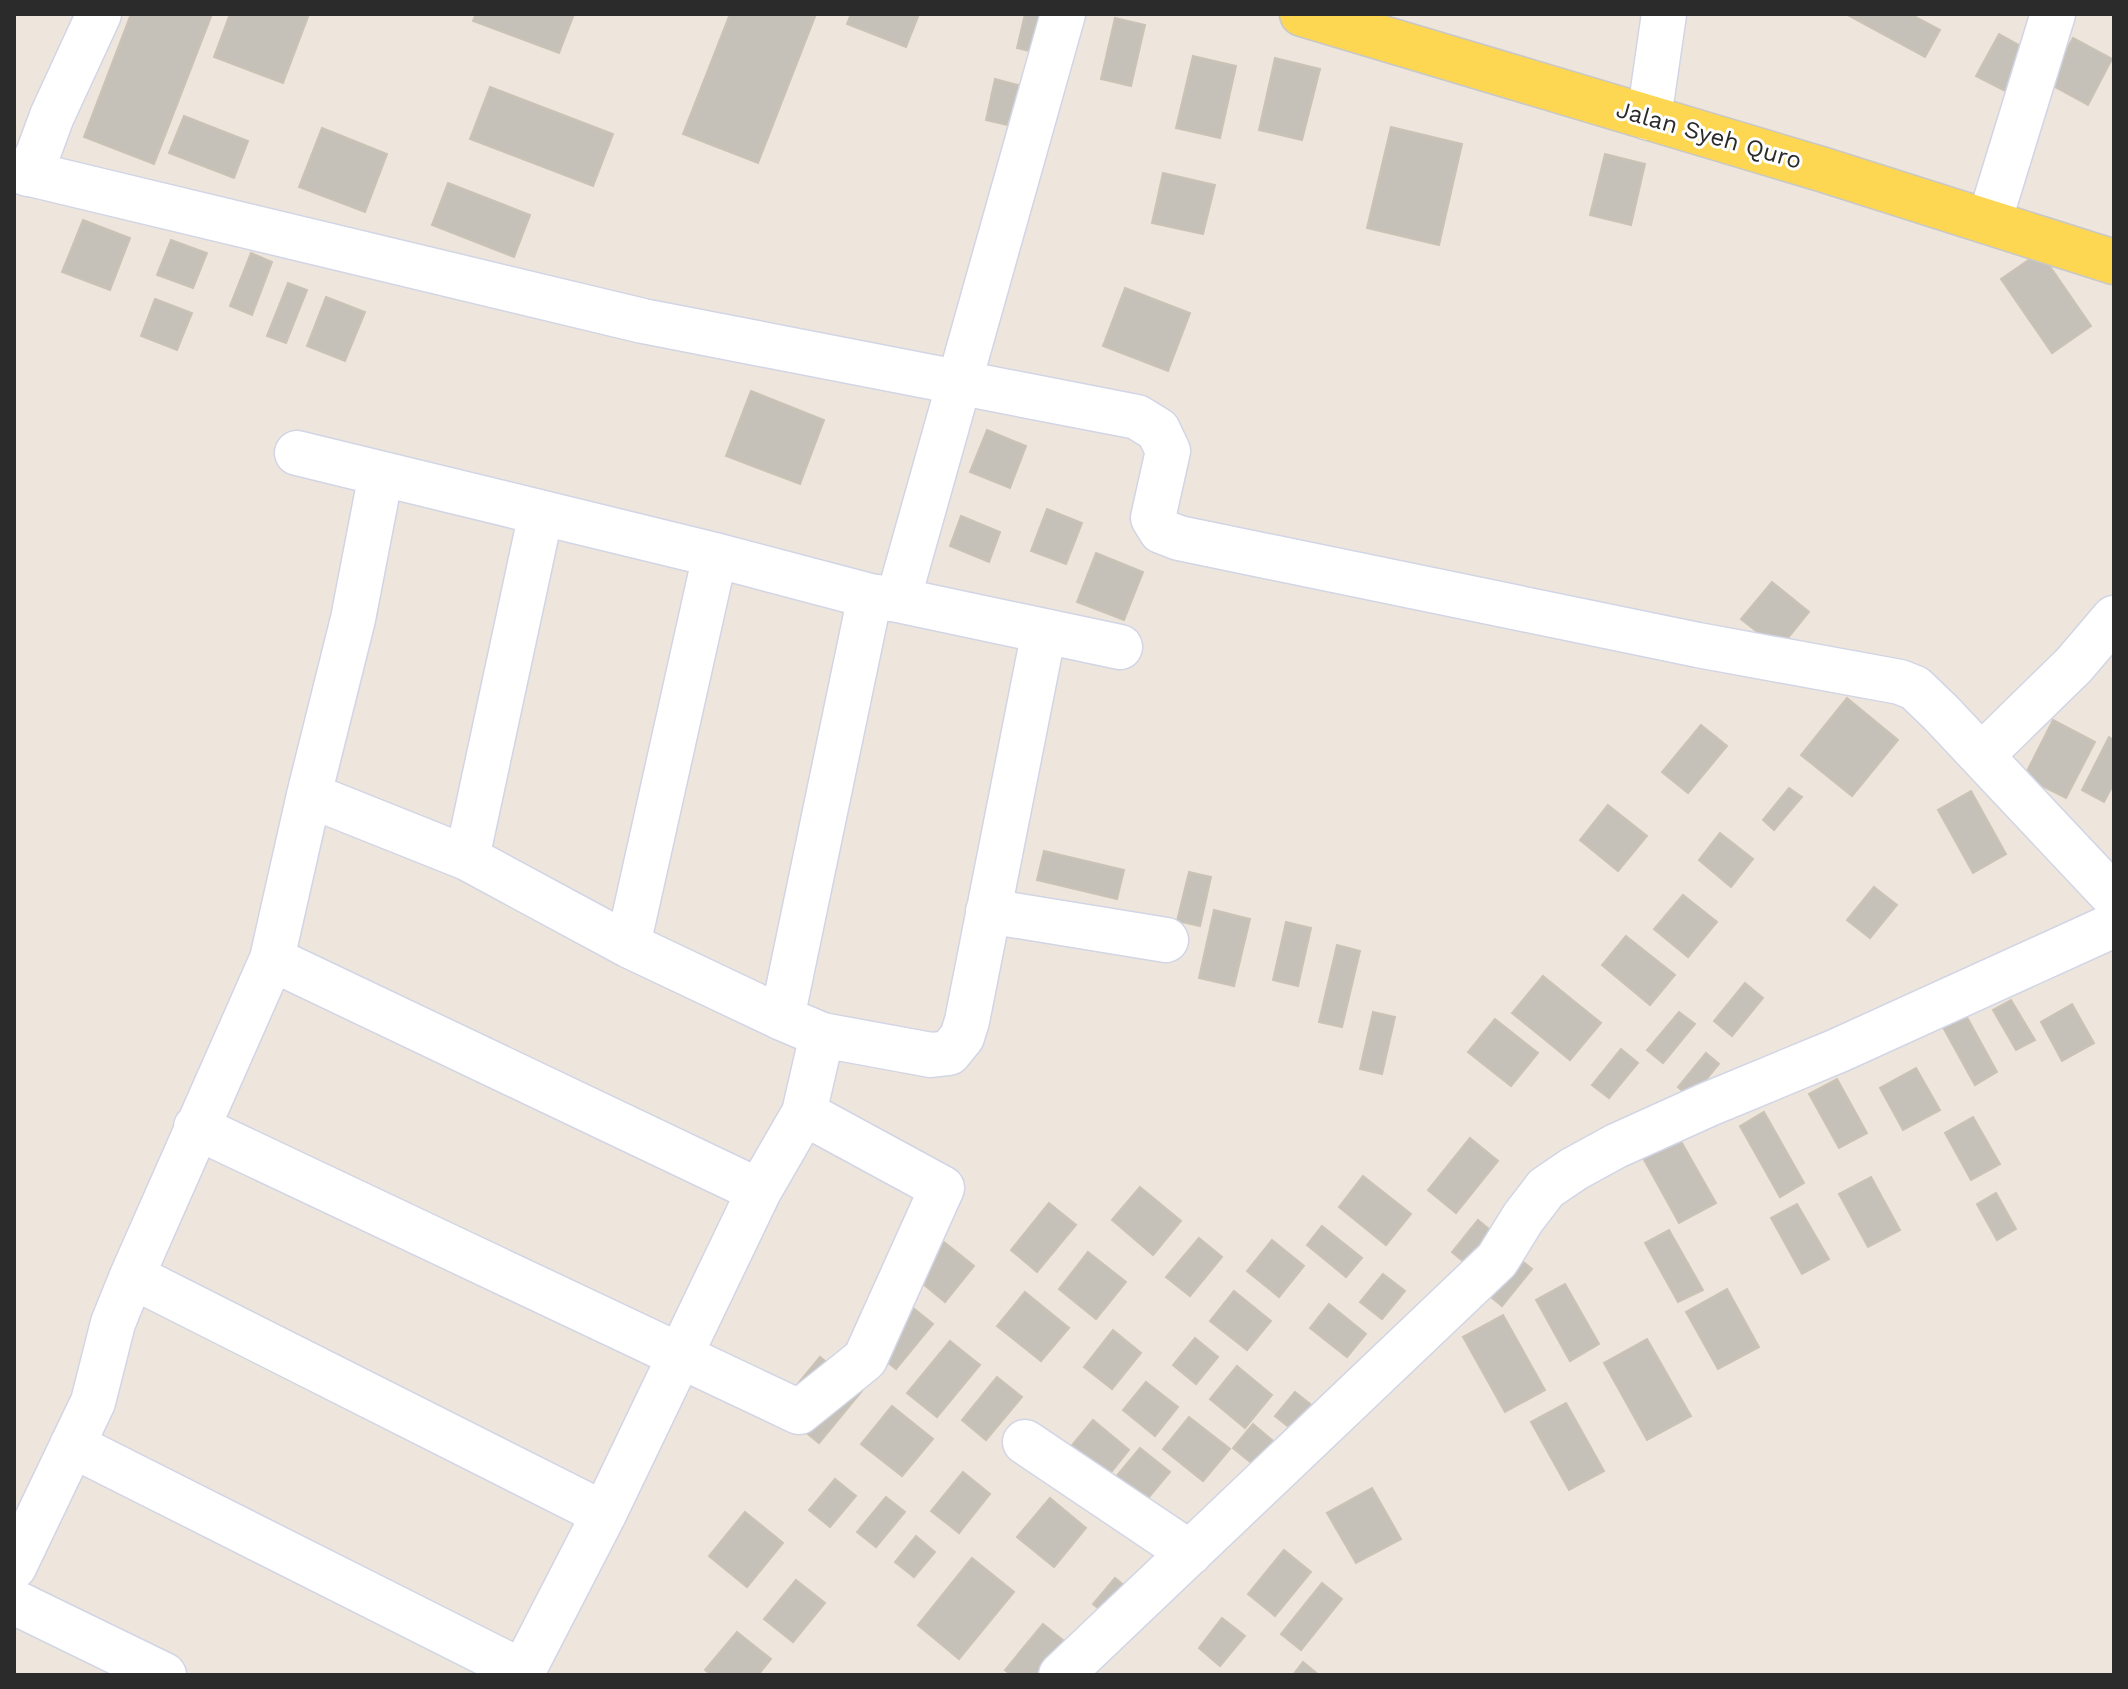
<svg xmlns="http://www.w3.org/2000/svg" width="2128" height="1689" viewBox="0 0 2128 1689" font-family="'Work Sans',sans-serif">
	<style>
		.building { fill: #c6c1b8; stroke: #cac3b5; stroke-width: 2 }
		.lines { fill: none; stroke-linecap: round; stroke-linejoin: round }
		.minor-casing { stroke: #d1d5e5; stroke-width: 47 }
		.major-casing { stroke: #c8c8c8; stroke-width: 47 }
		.minor { stroke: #fff; stroke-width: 44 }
		.major { stroke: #fdd652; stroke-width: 44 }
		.labels { text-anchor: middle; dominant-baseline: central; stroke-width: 6; stroke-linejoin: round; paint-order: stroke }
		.street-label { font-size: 24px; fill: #2b2b2b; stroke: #fff }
	</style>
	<rect width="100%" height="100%" fill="#eee6dc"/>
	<path class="building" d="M131 14H212L154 164 84 137Z
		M230 14H309L283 83 214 57Z
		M476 14H574L559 53 473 21Z
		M730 14H816L758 163 683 134Z
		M851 14H919L906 47 847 24Z
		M1025 14H1047L1038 53 1017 48Z
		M1846 14H1910L1940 30 1925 57Z
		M1115 18 1145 25 1131 86 1101 79Z
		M1999 34 2035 54 2013 95 1976 76Z
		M2073 38 2112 59 2088 105 2048 83Z
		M1193 56 1236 66 1220 138 1176 128Z
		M1275 58 1320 69 1302 140 1259 130Z
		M995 79 1030 88 1020 128 986 120Z
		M490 87 613 134 593 186 470 139Z
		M184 116 248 141 234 178 169 153Z
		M1391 127 1462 144 1439 245 1367 228Z
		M322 128 387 154 365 212 299 187Z
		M1605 154 1645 164 1631 225 1590 215Z
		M1163 173 1215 185 1203 234 1152 223Z
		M448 183 530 215 514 257 432 225Z
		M83 220 130 238 110 290 62 272Z
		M171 240 207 253 193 288 157 275Z
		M2040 252 2091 326 2052 353 2001 279Z
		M251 253 272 262 252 315 230 306Z
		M288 283 307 290 286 343 267 336Z
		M1125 288 1190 313 1168 371 1103 346Z
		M326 297 365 312 345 361 307 346Z
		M155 299 192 313 177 350 141 336Z
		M751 391 824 420 800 484 726 456Z
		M987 430 1026 446 1010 488 970 472Z
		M1047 509 1082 523 1066 564 1031 551Z
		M961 516 1000 532 989 562 950 546Z
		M1096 553 1143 572 1124 620 1077 602Z
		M1772 582 1809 612 1779 649 1741 619Z
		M1847 698 1898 740 1852 796 1801 755Z
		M2053 720 2095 742 2066 798 2024 777Z
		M1701 725 1727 746 1688 793 1662 772Z
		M2109 737 2114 740V783L2104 802 2082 790Z
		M1789 788 1802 797 1774 830 1763 820Z
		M1971 791 2006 854 1973 873 1938 810Z
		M1608 805 1647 836 1618 871 1580 840Z
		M1720 833 1753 859 1731 887 1699 860Z
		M1044 851 1124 870 1117 899 1037 880Z
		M1189 872 1211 877 1200 926 1177 921Z
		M1874 887 1897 905 1870 938 1847 920Z
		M1683 895 1717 922 1688 957 1654 929Z
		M1214 910 1250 919 1234 986 1199 978Z
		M1286 922 1311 928 1298 986 1273 980Z
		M1626 936 1675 975 1650 1005 1602 965Z
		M1337 945 1360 951 1342 1027 1319 1022Z
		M1543 976 1601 1023 1570 1060 1512 1013Z
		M1745 983 1763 998 1732 1036 1714 1021Z
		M2011 1000 2035 1040 2016 1050 1993 1010Z
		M2072 1004 2094 1043 2062 1061 2041 1022Z
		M1963 1010 1997 1072 1975 1085 1940 1022Z
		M1373 1012 1395 1017 1382 1074 1360 1069Z
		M1679 1012 1695 1024 1663 1063 1647 1050Z
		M1495 1019 1538 1053 1511 1086 1468 1052Z
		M1621 1049 1638 1063 1609 1098 1592 1085Z
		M1706 1053 1719 1064 1691 1098 1678 1087Z
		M1916 1068 1940 1110 1903 1130 1880 1088Z
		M1837 1079 1867 1133 1839 1148 1809 1094Z
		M1764 1112 1804 1183 1780 1197 1740 1126Z
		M1973 1117 2000 1164 1971 1180 1945 1133Z
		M1674 1129 1716 1203 1679 1223 1638 1149Z
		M1470 1138 1498 1161 1456 1213 1428 1190Z
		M1363 1176 1411 1214 1386 1245 1339 1207Z
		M1871 1177 1900 1230 1868 1247 1839 1194Z
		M1140 1187 1181 1221 1153 1255 1112 1220Z
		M1996 1193 2016 1229 1997 1240 1977 1204Z
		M1049 1203 1076 1225 1037 1272 1011 1250Z
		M1797 1204 1829 1259 1802 1274 1771 1218Z
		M1478 1220 1496 1235 1470 1267 1452 1252Z
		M1322 1226 1362 1258 1346 1277 1307 1245Z
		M929 1230 974 1266 945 1302 900 1265Z
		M1669 1230 1703 1290 1678 1302 1645 1243Z
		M1199 1238 1222 1257 1190 1296 1166 1277Z
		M1272 1240 1304 1266 1279 1297 1247 1271Z
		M1088 1252 1126 1282 1096 1319 1059 1289Z
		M1516 1256 1532 1269 1502 1306 1486 1293Z
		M1383 1274 1405 1291 1382 1319 1360 1302Z
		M1565 1284 1599 1344 1570 1361 1536 1300Z
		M1727 1289 1759 1347 1718 1369 1686 1312Z
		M1234 1291 1271 1321 1247 1350 1210 1321Z
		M1025 1292 1069 1328 1041 1361 997 1326Z
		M897 1295 933 1324 896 1369 860 1340Z
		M1329 1304 1366 1334 1347 1357 1310 1328Z
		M1503 1315 1545 1390 1505 1412 1463 1337Z
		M1113 1330 1141 1353 1112 1389 1084 1367Z
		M1195 1338 1218 1357 1196 1384 1173 1365Z
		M1647 1339 1691 1416 1647 1440 1604 1363Z
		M950 1341 980 1365 937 1417 907 1393Z
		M820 1357 862 1391 819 1443 777 1409Z
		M1237 1366 1272 1395 1245 1428 1210 1399Z
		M997 1377 1022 1397 986 1440 962 1420Z
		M1146 1382 1178 1407 1155 1436 1123 1410Z
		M1295 1392 1329 1419 1309 1443 1275 1416Z
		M1566 1403 1604 1471 1569 1490 1531 1422Z
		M892 1406 933 1439 902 1476 861 1444Z
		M1189 1417 1230 1449 1203 1481 1163 1449Z
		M1093 1420 1129 1450 1100 1486 1063 1456Z
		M1253 1424 1284 1450 1264 1473 1233 1448Z
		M1140 1448 1170 1472 1144 1503 1114 1479Z
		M963 1472 990 1494 959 1533 931 1511Z
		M835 1479 856 1496 830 1527 809 1510Z
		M1372 1488 1401 1539 1356 1563 1327 1513Z
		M886 1497 905 1512 876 1547 857 1532Z
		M1050 1498 1086 1528 1054 1567 1017 1537Z
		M745 1512 783 1543 747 1587 709 1556Z
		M916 1536 935 1552 914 1577 895 1562Z
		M1284 1550 1311 1572 1275 1616 1248 1594Z
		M972 1558 1014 1592 959 1659 918 1625Z
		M1115 1578 1146 1603 1124 1629 1093 1604Z
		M796 1580 825 1603 793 1642 764 1619Z
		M1322 1583 1342 1599 1301 1650 1281 1634Z
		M1222 1618 1245 1636 1220 1666 1199 1648Z
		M1043 1624 1090 1662 1080 1675H1011L1005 1670Z
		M737 1632 771 1659 758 1675H711L705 1670Z
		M1303 1662 1319 1675H1293Z"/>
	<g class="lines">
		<g class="minor-casing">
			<path id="minor" d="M1649 118 1664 14
				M14 170 643 321 1137 417 1158 430 1168 451 1153 518 1161 531 1179 538 1698 645 1900 682 1915 688 1941 713 2114 897
				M28 174 38 154 52 116 99 14
				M1989 222 2053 14
				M297 453 715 555 870 596 898 600 1063 14
				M898 600 1120 647
				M1982 755 2074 665 2114 618
				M309 795 467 858 628 945 782 1018
				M467 858 541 513
				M988 911 1166 940
				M628 945 715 555
				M272 959 759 1191
				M822 1035 931 1055 949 1053 962 1037 967 1021 1044 631
				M196 1127 799 1412 865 1359 942 1188 804 1113
				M132 1276 604 1514
				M1025 1442 1190 1553
				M72 1445 523 1672
				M14 1567 93 1402 113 1323 132 1276 272 959 309 795 353 619 381 474
				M14 1602 164 1675
				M521 1675 604 1514 759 1191 804 1113 822 1035 782 1018 870 596
				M1061 1675 1497 1260 1523 1218 1546 1188 1574 1169 1616 1146 1709 1104 1837 1051 2114 925"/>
		</g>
		<g class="major-casing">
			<path id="major" d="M1302 14 1821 169 2114 262"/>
		</g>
		<use href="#minor" class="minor"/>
		<use href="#major" class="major"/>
	</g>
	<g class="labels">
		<g class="street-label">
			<text transform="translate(1709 135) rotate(16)">Jalan Syeh Quro</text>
		</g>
	</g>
	<rect width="2128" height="1689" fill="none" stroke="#2b2b2b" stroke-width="32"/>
</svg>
